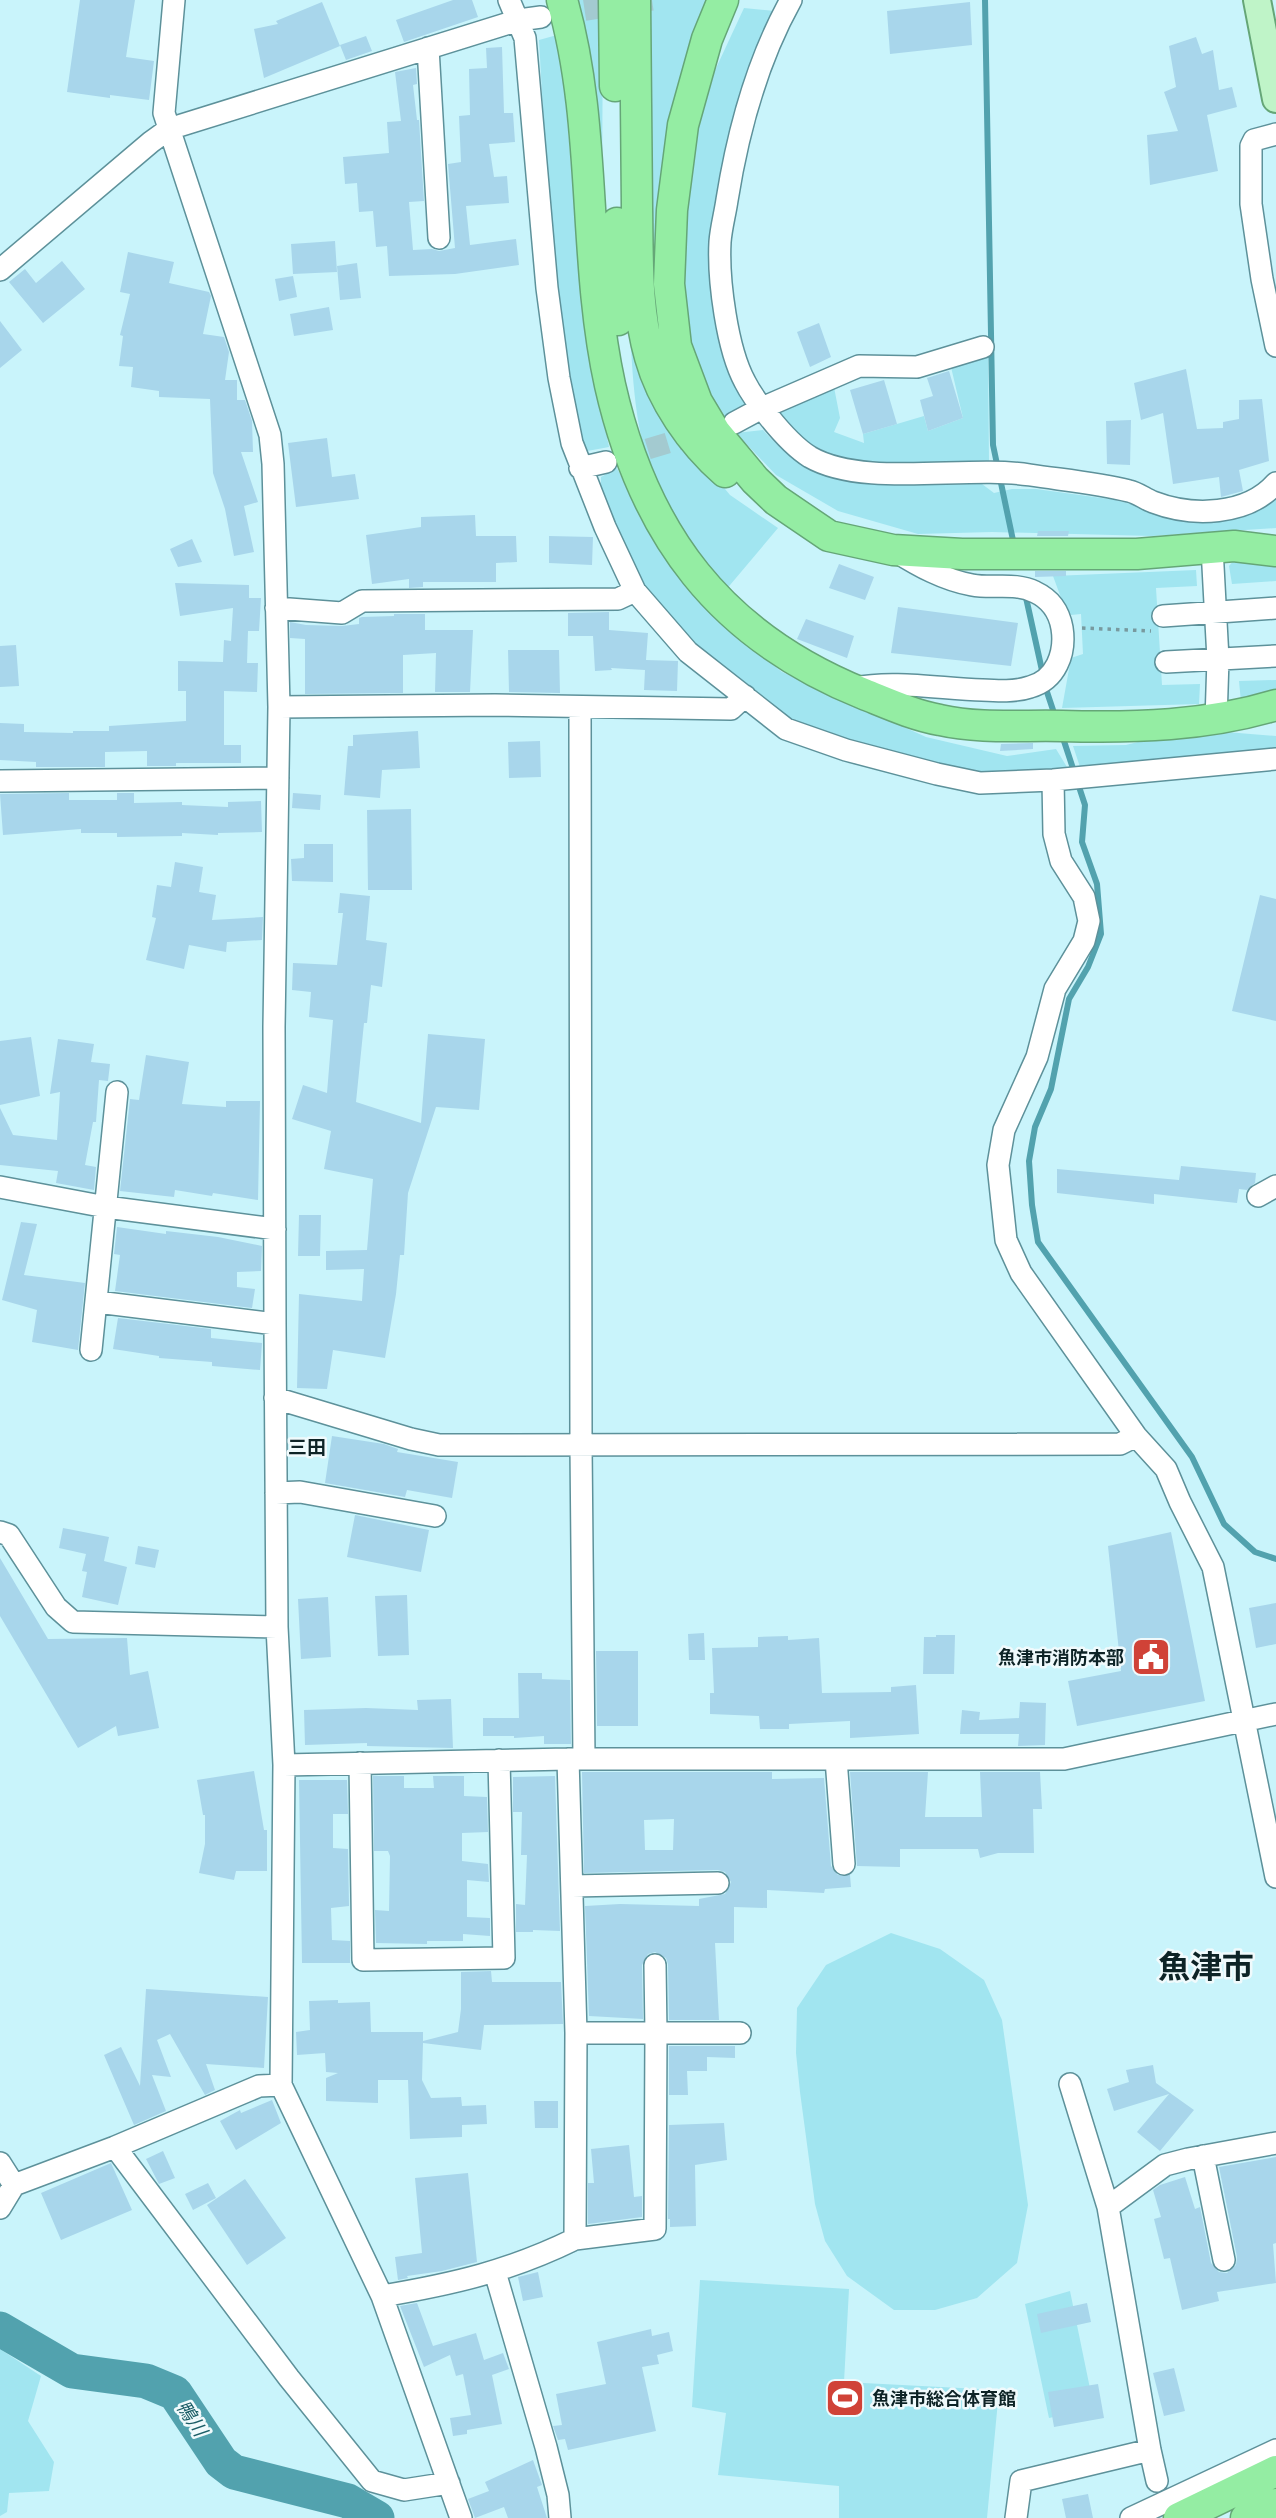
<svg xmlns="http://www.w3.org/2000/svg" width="1276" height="2518" viewBox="0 0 1276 2518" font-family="Manrope,'Noto Sans JP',sans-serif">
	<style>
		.green { fill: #a1e5f0 }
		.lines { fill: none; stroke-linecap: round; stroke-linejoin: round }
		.stream { stroke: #52a2ae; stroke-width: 6 }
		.river { stroke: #52a2ae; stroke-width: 35 }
		.building { fill: #a8d6eb; fill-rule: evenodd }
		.minor-tunnel { stroke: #a3cad0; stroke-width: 21; stroke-dasharray: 21 10; stroke-linecap: butt }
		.minor-casing { stroke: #5d919a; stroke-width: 24 }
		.major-casing { stroke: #65a677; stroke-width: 30 }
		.highway-casing { stroke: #65a677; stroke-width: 33 }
		.path { stroke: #789a9f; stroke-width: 3.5; stroke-dasharray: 3.5 5; stroke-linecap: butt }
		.minor { stroke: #fff; stroke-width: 21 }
		.major { stroke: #bff4c8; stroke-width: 26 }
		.highway { stroke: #94eda3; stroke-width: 30 }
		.labels { text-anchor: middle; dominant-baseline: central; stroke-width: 5; stroke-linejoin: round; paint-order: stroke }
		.poi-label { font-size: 18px; font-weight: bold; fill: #0d2326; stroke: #f0fafc; text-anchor: end }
		.neighbourhood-label { font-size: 19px; font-weight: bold; fill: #0d2326; stroke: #f0fafc }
		.water-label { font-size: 19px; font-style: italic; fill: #1a5d66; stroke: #f0fafc }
		.town-label { font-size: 32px; font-weight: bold; fill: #0d2326; stroke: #f0fafc }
	</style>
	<rect width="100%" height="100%" fill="#c9f4fb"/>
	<path class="green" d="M575 0H603L602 203Z
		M648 0H710L660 320 659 345 652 301Z
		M744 8 775 11 729 136 715 204 711 252 750 404 722 421 686 341 681 211 704 94Z
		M557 35 565 97 586 332 609 447 582 452 564 369 550 235 539 40Z
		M630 329 702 461 730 495 778 528 725 591C703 561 678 532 661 497 636 445 633 386 630 329Z
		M988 352 989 463C907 466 834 482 774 412L833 382 840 418 834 432 864 443 863 434 924 416 928 431 963 418 951 367Z
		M763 430C820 497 903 484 982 484L994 493 1012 489H1036L1116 500 1149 509 1276 493V528L1152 536 992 532 918 534 838 511 776 475 736 433Z
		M617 468 656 546 723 624 782 672 926 737 1007 756 1056 749 1070 772 985 775 890 754 780 717 700 653 648 593 627 558 601 500V477Z
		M1235 559H1276V581L1232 584 1229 566Z
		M1196 570 1197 586 1156 588 1162 685 1200 684 1199 704 1062 708 1071 658 1083 654 1081 614 1071 615 1064 606 1053 576Z
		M1276 680V697L1241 702 1239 681Z
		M1226 732 1276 736V751L1081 770 1073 746 1126 745 1173 733Z
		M891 1933 940 1949 984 1980 1002 2020 1028 2205 1017 2263 977 2298 935 2310H894L847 2276 825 2241 815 2204 800 2092 796 2053 797 2008 826 1965Z
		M700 2280 849 2289 844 2382 999 2390 987 2518H839V2486L718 2475 726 2413 692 2407Z
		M1070 2291 1094 2408 1049 2418 1025 2304Z
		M0 2349 41 2376 28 2421 54 2462 49 2491 9 2493 7 2512 0 2516Z"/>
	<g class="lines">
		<path class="stream" d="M985 0 993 445 1014 545
			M1025 593 1043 675
			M1045 686 1056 719
			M1062 735 1085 805 1082 842 1097 884 1101 934 1088 967 1069 999 1051 1089 1035 1127 1029 1161 1032 1205 1038 1242 1192 1457 1224 1524 1255 1552 1276 1559"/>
		<path class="river" d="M0 2329 72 2371 146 2381 175 2393 221 2462 234 2472 348 2501 377 2518"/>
	</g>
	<path class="building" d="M80 0H135L126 57 154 61 149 100 110 95V98L67 92Z
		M453 0H472L478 17 404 42 396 20Z
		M322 2 340 46 264 78 254 29 278 24 276 21Z
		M970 2 972 45 890 54 887 11Z
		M366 36 372 51 346 60 340 45Z
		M1196 37 1202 54 1213 50 1219 90 1232 87 1237 107 1207 115 1218 171 1150 185 1147 135 1178 131 1164 92 1176 87 1169 46Z
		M502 47 504 113H513L515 142 489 144 494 177 507 176 509 203 466 206 470 245 516 239 519 265 455 274 389 276 387 246 376 247 373 211 359 212 357 183 345 184 343 157 389 153 387 122 401 121 395 72 416 68 417 84 413 85 417 120H419L424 201 409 202 413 250 432 249 439 251 455 248 448 164 461 162 459 116 470 115 469 69 487 68 486 48Z
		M335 241 337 272 293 274 291 244Z
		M128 252 174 262 169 283 209 292 211 296 203 334 224 337 229 352 225 380H237V400H245L252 421 253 452H241L258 502 244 506 254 552 234 556 225 509 213 473 210 399 159 397V391L131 387 133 367 119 366 123 336 120 335 130 294 120 292Z
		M62 261 85 289 43 323 9 282 25 269 36 283Z
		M357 263 361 298 340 300 337 266Z
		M293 276 297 297 279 301 275 279Z
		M329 307 333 330 294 336 290 314Z
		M0 321 22 350 0 368Z
		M819 323 831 357 810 367 797 332Z
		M1186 369 1197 429 1223 428V422L1239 419V400L1262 399 1269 461 1239 470 1243 491 1221 497 1219 477 1173 484 1163 413 1141 420 1134 383Z
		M949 371 963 418 928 431 920 400 933 396 927 378Z
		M884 380 897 424 863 434 850 390Z
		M1131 420 1130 465 1107 464 1106 421Z
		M327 438 332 477 355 474 359 499 296 507 288 443Z
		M475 515 476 536H516L517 562 496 563V582H423V587L409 588V579L372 584 366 535 421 527V517Z
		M1038 531H1069L1068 536H1037Z
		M549 536 593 537 592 565 549 563Z
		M192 539 202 562 178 567 170 549Z
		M839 564 874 577 865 600 829 588Z
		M1035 571H1066V576L1035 577Z
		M175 583 249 585V598H261L259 631H248L247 663H258L257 692 224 691V745H241V763H176V766H147V751L105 752V767H36V762L0 760V723L24 724V732L73 733V731H109V726L186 721V691H178V661L223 662 224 640 231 641 233 608 180 616Z
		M898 607 1018 623 1011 666 891 653Z
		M609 612V630L648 633 646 660 678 661 677 691 644 690 645 670 611 668 612 670 595 671 593 636H568V613Z
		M394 614H425V630H473L470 692H435L436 653 403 655V693L305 694V639L290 638V622L306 625 342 626 359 624V618L362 617 394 616Z
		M806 619 854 636 847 658 797 639Z
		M16 645 19 686 0 687V646Z
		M508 650H559L560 693 509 692Z
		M418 731 420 768 382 770 380 798 344 795 348 746H353V735Z
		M540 741 541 777 509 778 508 742Z
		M1033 743V749L1000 751 1001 744Z
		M69 793V800H117V793H134V803L182 802V805L228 807V802L261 801 262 832 218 833V835L182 833V836L117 837V833H81V829L3 835 0 794Z
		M293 793 321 795 320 810 292 808Z
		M411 809 412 890H368L367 810Z
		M304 844H333V882L292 881 291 859 304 858Z
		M175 862 203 867 199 892 216 895 212 920 263 917 262 940 227 942 226 952 189 945 184 969 146 960 156 918 152 917 157 885 171 887Z
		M340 893 370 896 366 940 387 943 382 987 371 985 367 1023H364L356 1102 421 1123 428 1034 485 1039 479 1110 436 1107 408 1193 404 1255H400L396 1294 385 1358 333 1350 327 1389 297 1388 299 1294 362 1301 364 1269 326 1270V1251L367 1250 373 1179 324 1169 331 1131 292 1119 303 1085 327 1093 333 1020 309 1017 311 992 292 990 293 963 337 965 343 913H338Z
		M1260 895 1276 899V1021L1232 1011Z
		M31 1037 40 1096 0 1105V1041Z
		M58 1039 94 1044 91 1062 110 1064 108 1081 99 1080 96 1122H93L85 1165 96 1167 94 1190 56 1183 58 1171 0 1165V1108L13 1135 57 1140 60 1092 50 1094Z
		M146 1055 189 1062 182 1104 226 1107V1101H260L258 1200 213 1193 212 1196 175 1190 174 1197 120 1191 130 1099 139 1100Z
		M1181 1166 1256 1173 1255 1183 1247 1190 1239 1189 1237 1203 1154 1194V1204L1057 1193V1169L1179 1180Z
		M299 1215H321L320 1256H298Z
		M21 1222 37 1224 24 1275 85 1283 78 1350 32 1342 37 1310 2 1300Z
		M117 1227 166 1234V1231L218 1237 262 1246 261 1271 237 1272V1287L255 1289 252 1308 115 1291 120 1255 114 1254Z
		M118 1318 211 1329V1338L262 1343 260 1370 212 1366V1362L159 1358V1356L113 1349Z
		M332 1436 384 1444 398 1449 397 1452 458 1462 452 1498 407 1490 405 1497 325 1483Z
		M355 1515 429 1530 421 1572 347 1557Z
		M63 1528 109 1537 104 1561 127 1567 118 1605 82 1597 87 1572 82 1571 86 1554 59 1548Z
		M1171 1532 1205 1701 1077 1726 1068 1681 1121 1671 1108 1546Z
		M138 1546 159 1550 155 1568 135 1564Z
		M0 1558 48 1639 127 1638 130 1675 148 1671 159 1728 118 1736 116 1726 78 1748 0 1616Z
		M407 1595 409 1655 378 1656 375 1596Z
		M328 1597 331 1657 301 1659 298 1599Z
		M1276 1603V1644L1256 1648 1249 1608Z
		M704 1633 705 1660H689L688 1634Z
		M936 1635H955L954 1674H923L924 1637H936Z
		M788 1636V1640L819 1638 822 1693 891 1692V1687L916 1685 919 1734 850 1738V1721L789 1724V1729H760L759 1716 710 1714V1693H714L712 1648 758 1647V1637Z
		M596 1651H638V1726H597Z
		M518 1673H542V1679L570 1680 571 1744H544V1736L514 1738V1736H483V1718H519Z
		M451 1699 453 1748 367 1746V1743L305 1745 304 1710 366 1708 418 1710 417 1700Z
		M1020 1702 1046 1703 1045 1745 1018 1746 1019 1734H960L962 1710 980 1712 979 1720 1019 1718Z
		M254 1771 264 1830H267V1871H236L234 1880 199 1873 205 1844V1815H203L197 1780Z
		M582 1772H772V1779L824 1778 831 1866 838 1875H850L851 1887 825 1889 824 1893 767 1890V1908L734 1907V1943H715L719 2020H669L668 1964 666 1958 655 1952 648 1954 642 1965 643 2019 589 2016 585 1906 620 1904 699 1906V1899L725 1894 731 1882 725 1872 718 1870 584 1873ZM674 1819 673 1850H645L644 1820Z
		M850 1772H928L925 1817H982L980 1772H1040L1042 1809H1033L1034 1853H998L980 1858 978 1849H900V1867L857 1866Z
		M373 1776H404V1788H434L433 1776H464V1796L487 1797 488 1832 462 1833V1861L488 1864 489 1882 467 1880V1917L490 1918V1936L463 1934V1941H427V1944L376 1943 375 1910 389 1911 390 1856 388 1851H374Z
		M555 1776 560 1931 533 1930V1932H516V1904L525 1905 527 1855H521L522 1812H513V1777Z
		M299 1780H347L348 1814H333V1848L348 1849 349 1906 331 1908 332 1940 350 1941V1963H302Z
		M491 1971 492 1982H561L563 2024 484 2025 481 2050 423 2043 422 2080 431 2098 461 2097 462 2106 486 2105 487 2124 462 2125V2137L410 2139 408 2080H378V2103L326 2101V2078L338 2073 326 2072 325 2053 297 2055 296 2032 310 2030 309 2001 338 2000V2003L370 2002 371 2032H423V2041L458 2032 461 2009V1972Z
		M146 1989 268 1997 264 2068 206 2064 215 2090 205 2095 170 2034 157 2040 171 2077 152 2075 166 2111 134 2125 104 2055 121 2047 140 2086Z
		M669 2046H735V2058L707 2057V2071H687L688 2095H669Z
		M1153 2065 1156 2083 1194 2110 1160 2151 1137 2132 1169 2094 1114 2111 1107 2089 1129 2082 1126 2070Z
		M272 2100 281 2123 236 2150 220 2121 240 2110 241 2113Z
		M534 2101H558V2128H535Z
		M724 2123 727 2160 695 2165 696 2226 670 2227V2219H668L669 2125Z
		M629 2145 634 2197 642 2196V2217L588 2224V2183H594L591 2149Z
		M163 2151 175 2178 159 2184 146 2159Z
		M1276 2157V2243L1273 2244 1276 2283 1217 2292 1219 2301 1182 2310 1170 2258 1164 2259 1154 2219 1161 2217 1153 2190 1160 2185 1185 2177 1195 2209 1200 2207 1211 2263 1219 2272 1227 2273 1236 2265 1237 2257 1219 2167Z
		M111 2163 132 2210 61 2240 41 2193Z
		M468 2173 477 2262 442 2271 407 2276 408 2278 398 2280 395 2257 422 2253 415 2178Z
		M245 2179 286 2238 247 2265 207 2205Z
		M208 2183 216 2198 193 2210 185 2194Z
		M538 2272 543 2297 523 2301 518 2277Z
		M417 2303 433 2346 476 2333 484 2360 503 2353 509 2369 492 2375 502 2424 467 2430V2434L453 2436 450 2418 471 2415 463 2374 456 2376 450 2355 424 2367 400 2306Z
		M1087 2303 1091 2322 1041 2333 1037 2314Z
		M651 2329 652 2336 669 2332 673 2351 657 2355 659 2364 642 2367 656 2431 568 2450 565 2439 558 2440 553 2426 562 2425 556 2394 606 2384 597 2342Z
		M1174 2368 1185 2411 1164 2416 1153 2373Z
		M1098 2384 1104 2418 1054 2427 1048 2392Z
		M533 2460 542 2485 537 2487 547 2518H508L504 2507 475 2518 468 2499 489 2491 485 2482Z
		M1088 2494 1093 2518H1066L1062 2499Z"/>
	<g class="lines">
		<path class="minor-tunnel" d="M554 15 652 0
			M618 458 704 432"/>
		<g class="minor-casing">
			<path id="minor" d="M174 0 164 113 270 435 273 464 279 707 274 1027 275 1324 277 1627 284 1765 281 2085 382 2296 461 2518
				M509 0 525 38 547 288 559 378 572 443 605 527 635 591 688 652 786 729 846 750 937 774 980 783 1053 780 1276 759
				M791 0C757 61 738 131 727 200 725 214 721 228 720 242 718 280 727 349 745 382 751 394 760 406 769 417 781 432 794 447 810 457 864 488 966 465 1030 475 1063 480 1097 483 1129 491 1138 493 1145 499 1153 502 1192 517 1247 516 1276 483
				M428 48 439 238
				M1276 134 1254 140 1251 146V204L1262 279 1276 346
				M0 270 151 142 169 129 519 20 541 17
				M734 423 762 408 859 366 917 367 983 347
				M580 468 606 462
				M1212 548 1218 659 1216 720
				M276 608 342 613 362 601 618 599 635 591
				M1163 616 1276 608
				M1166 662 1276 656
				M855 688C893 680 943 689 982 690 998 691 1015 692 1030 687 1056 680 1066 653 1062 628 1059 611 1050 599 1035 592 1015 582 993 589 972 585 944 580 919 566 895 551
				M279 707 495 705 731 709 745 696
				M580 707 581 1446 584 1759
				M1053 780 1054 834 1061 861 1084 897 1089 921 1084 941 1055 989 1037 1057 1004 1130 998 1165 1006 1240 1021 1273 1136 1436 1166 1469 1180 1502 1213 1567 1276 1877
				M0 781 278 778
				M0 1187 106 1207 275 1229
				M1258 1196 1276 1186
				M97 1302 275 1324
				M91 1350 117 1092
				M275 1398 411 1439 439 1445 1120 1444 1136 1436
				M276 1493 300 1492 435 1516
				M0 1532 9 1535 56 1607 73 1622 277 1627
				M836 1759 844 1864
				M360 1763 363 1960 504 1958 499 1760
				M284 1765 568 1759H1064L1276 1714
				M572 1886 718 1883
				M655 1965 656 2033H740
				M1070 2084 1108 2207
				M281 2085 259 2086 115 2147 289 2378 372 2481 404 2490 449 2483
				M1203 2156 1224 2260
				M0 2163 14 2185
				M0 2208 14 2185 115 2147
				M575 2239 655 2229 656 2033H576
				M495 2272 546 2447 558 2495 560 2518
				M382 2296C453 2284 510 2271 575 2239L576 2033 568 1759
				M1157 2481 1150 2450 1108 2207 1165 2165 1188 2159 1276 2143
				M1016 2518 1021 2481 1150 2450
				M1131 2518 1276 2450"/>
		</g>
		<g class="major-casing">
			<path id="major" d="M1257 0 1276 99"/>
		</g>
		<g class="highway-casing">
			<path id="highway" d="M562 0C598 125 582 258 610 385 644 535 720 636 864 694 889 704 913 715 940 720 979 729 1022 725 1062 726 1134 728 1207 726 1276 705
				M614 0 615 86
				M635 0C636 69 636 139 637 208 638 258 636 309 650 357 662 400 691 442 725 472
				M723 0 707 39 683 125 672 210 669 284 676 346 697 402 715 432 755 480 776 500 829 536 893 550 962 554H1137L1234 546 1276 551
				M617 223 618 320
				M1179 2518 1276 2471
				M1246 2518 1276 2504"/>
		</g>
		<path class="path" d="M1082 628 1151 631"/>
		<use href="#minor" class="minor"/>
		<use href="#major" class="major"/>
		<use href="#highway" class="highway"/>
	</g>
	<defs>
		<g id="civic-square" transform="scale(2.0125)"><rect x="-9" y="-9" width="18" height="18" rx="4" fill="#d04237" stroke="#f0fafc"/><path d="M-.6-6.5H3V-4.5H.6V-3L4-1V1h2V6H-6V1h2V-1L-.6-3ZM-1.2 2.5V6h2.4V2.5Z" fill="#fff"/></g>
		<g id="stadium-square" transform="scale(2.0125)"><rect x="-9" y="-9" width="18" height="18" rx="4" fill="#d04237" stroke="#f0fafc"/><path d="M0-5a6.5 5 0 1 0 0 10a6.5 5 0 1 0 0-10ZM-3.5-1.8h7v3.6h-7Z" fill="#fff"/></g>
	</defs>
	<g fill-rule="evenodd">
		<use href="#civic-square" x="1151" y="1657"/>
		<use href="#stadium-square" x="845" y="2398"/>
	</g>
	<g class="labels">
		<g class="poi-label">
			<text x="1124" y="1657">魚津市消防本部</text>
			<text x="872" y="2398" text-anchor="start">魚津市総合体育館</text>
		</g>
		<g class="neighbourhood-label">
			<text x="307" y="1447">三田</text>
		</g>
		<g class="water-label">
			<text transform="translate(192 2418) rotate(57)">鴨川</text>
		</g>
		<g class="town-label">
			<text x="1206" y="1966">魚津市</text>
		</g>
	</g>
</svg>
